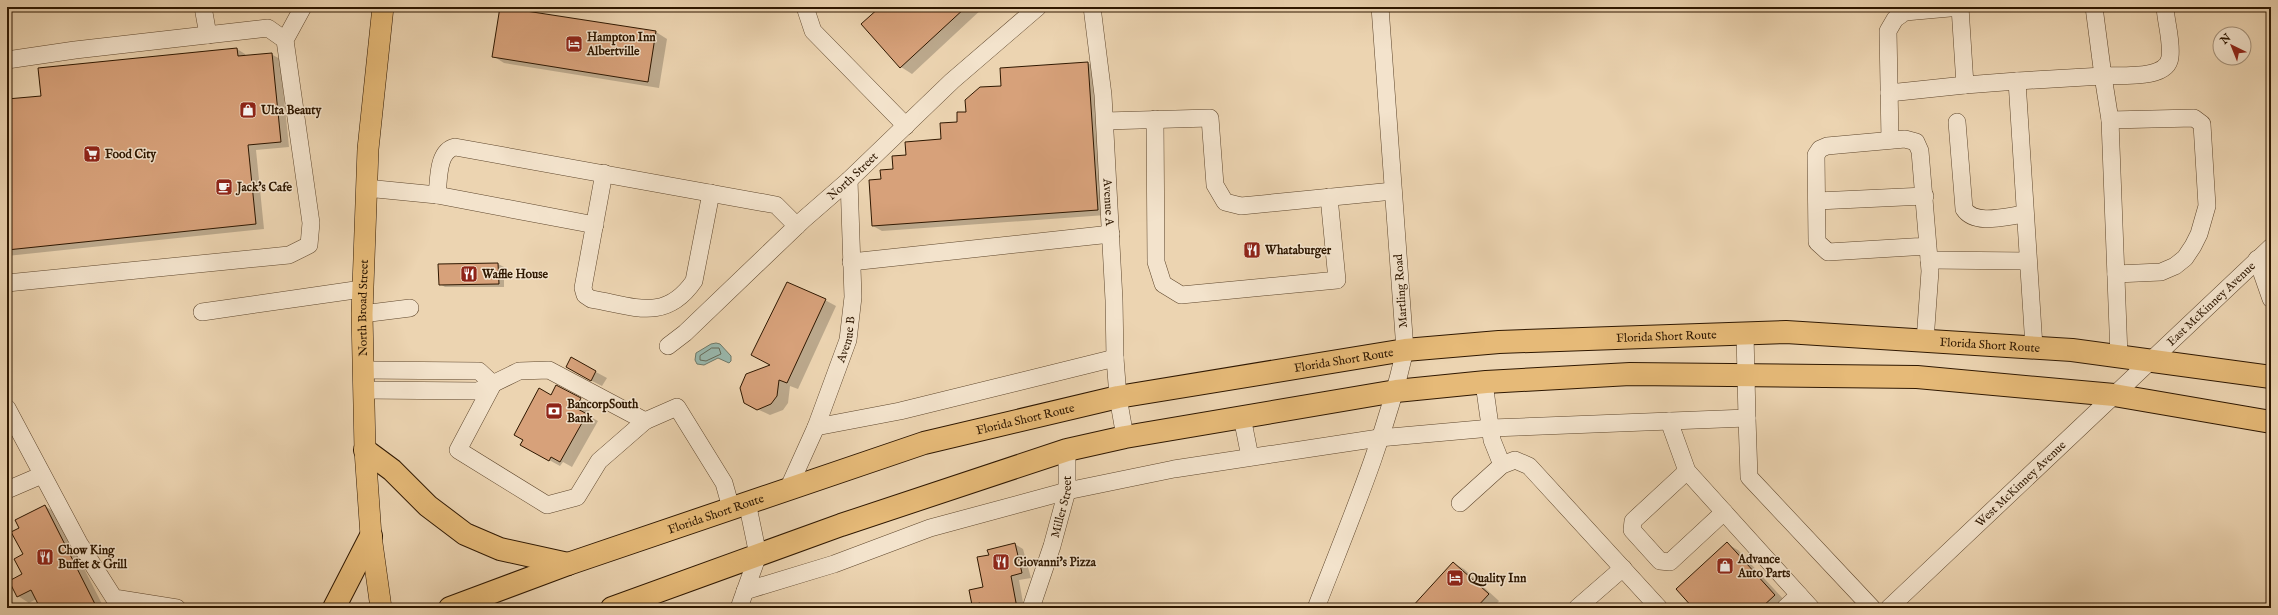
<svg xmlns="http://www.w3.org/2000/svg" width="2278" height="615" viewBox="0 0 2278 615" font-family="'IM FELL English',serif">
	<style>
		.water { fill: #99b8ad; stroke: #6e7868 }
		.shadow { fill: #0003 }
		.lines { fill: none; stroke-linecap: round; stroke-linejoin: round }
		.shore { stroke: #646856; stroke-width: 1 }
		.building { fill: #d7a17a; stroke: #2e1700 }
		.minor-casing { stroke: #5e462c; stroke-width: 18 }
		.major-casing { stroke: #2e1700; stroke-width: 22 }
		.highway-casing { stroke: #2e1700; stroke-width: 24 }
		.minor { stroke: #f3e3cc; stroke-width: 17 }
		.major { stroke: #e6ba78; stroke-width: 21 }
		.highway { stroke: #e6ba78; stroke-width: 22 }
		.labels { text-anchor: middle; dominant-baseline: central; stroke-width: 3; stroke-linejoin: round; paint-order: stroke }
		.poi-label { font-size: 12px; font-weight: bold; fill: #2e1700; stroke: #f3e3cc; text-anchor: start }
		.street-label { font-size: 12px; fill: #2e1700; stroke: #f3e3cc }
	</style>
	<rect width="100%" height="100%" fill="#ecd4b1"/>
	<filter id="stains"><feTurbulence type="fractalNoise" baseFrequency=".005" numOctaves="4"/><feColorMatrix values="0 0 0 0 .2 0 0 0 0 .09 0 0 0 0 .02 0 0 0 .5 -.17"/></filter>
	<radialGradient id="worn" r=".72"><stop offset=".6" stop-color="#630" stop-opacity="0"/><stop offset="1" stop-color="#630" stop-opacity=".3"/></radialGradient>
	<path class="water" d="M716 343 720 344 731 356V361L729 363 718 358 704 365 697 364 695 360 696 353 711 344Z"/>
	<path class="shadow" d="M501 7 656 32 667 39 659 88 504 63 493 56Z
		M881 7H984L912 74 901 67 863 24Z
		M237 49 245 54 246 57 271 54 280 59 289 147 256 150 264 229 7 256V100L42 97Z
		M1088 63 1096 68 1106 215 882 231 873 226 882 180 907 156 942 140 967 113 1002 87Z
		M498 264 504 267V287H445L440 284 439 265Z
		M825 300 836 306 798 389 790 386 788 403 783 410 770 415 757 409 772 365Z
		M572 359 607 378 602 386 578 374Z
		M556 386 592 406 587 415 598 421 572 467 563 462 560 466 522 445Z
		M45 506 56 513 104 608H41L36 599 29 603 18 596 23 574 24 555 20 529Z
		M1015 544 1023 549 1031 578 1019 580 1024 608H980L973 604 984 587 990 556Z
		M1727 544 1738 550 1786 602 1779 608H1694Z
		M1453 563 1464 569 1499 601 1493 608H1412Z"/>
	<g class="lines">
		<path class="shore" d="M712 348H719L721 354 706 361 700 360V356Z"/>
	</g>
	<path class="building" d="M500 7 656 31 648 82 492 57Z
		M880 7H966L900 68 861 24Z
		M237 48 238 56 272 53 281 142 248 145 256 224 7 250V99L41 96 38 68Z
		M1088 62 1098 210 872 226 869 180 881 179 880 170 893 169 892 156 906 155 905 142 941 139 940 123 957 122V112H966L965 100 980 87 1001 86 1000 68Z
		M498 263 499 284 439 285 438 264Z
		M787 282 826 299 787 383 779 380 777 396 771 404 757 410 744 403 740 388 746 374 770 365 751 355Z
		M571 357 596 371 591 381 566 367Z
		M556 385 581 398 576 408 587 414 560 462 551 457 549 461 520 445 523 440 514 435 539 388 551 395Z
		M45 505 97 608H40L31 590 17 597 9 581 22 574 14 559 23 554 11 532 19 528 15 520Z
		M1727 542 1775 595 1761 608H1693L1676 589Z
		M1015 543 1022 573 1011 576 1017 608H981L980 603 972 605 969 590 983 587 977 557 989 555 987 550Z
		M1453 562 1489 594 1476 608H1411Z"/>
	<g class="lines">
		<g class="minor-casing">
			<g id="minor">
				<path d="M203 7 208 35"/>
				<path d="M805 7 813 31 906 126"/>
				<path id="s1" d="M1092 7 1103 95 1114 300 1115 358 1118 397 1125 437"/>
				<path d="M1960 7 1965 85 2017 81"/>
				<path d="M2094 7 2103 76C2121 75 2168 80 2170 57 2172 41 2166 23 2165 7"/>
				<path d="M7 60 75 50 268 28 285 40"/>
				<path d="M1889 93 1965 85"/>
				<path d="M1155 119 1156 262 1163 284 1181 295 1337 280 1329 197"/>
				<path d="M2110 120 2194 118 2202 124 2207 206 2199 234 2193 246 2185 258 2175 266 2161 272 2116 274"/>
				<path d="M1105 121 1210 118 1215 185 1225 202 1241 206 1393 191"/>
				<path d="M1957 122 1964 209C1975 226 2007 216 2025 214"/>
				<path d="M1890 140 1888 31 1895 19 1905 12 1961 7"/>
				<path d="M604 173 583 288 585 295 591 299C633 306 665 323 694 281L711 193"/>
				<path d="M366 188 437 195 595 225"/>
				<path d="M437 195C439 180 437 151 455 147L776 205 797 226"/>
				<path d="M1817 201 1925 196"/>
				<path d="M2257 259 2271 299"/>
				<path d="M1929 260 2028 261"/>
				<path d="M851 262 1111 234"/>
				<path d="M7 283 289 255 309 245 311 223 285 40 303 7"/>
				<path d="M202 312 362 289"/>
				<path d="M362 314 410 308"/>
				<path d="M1925 341 1930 271 1920 151 1916 142 1905 139 1827 146 1820 149 1816 155 1817 242 1828 252 1928 246"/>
				<path id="s2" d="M668 346 685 333 803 220 849 180 952 81 1038 7"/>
				<path d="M2034 347 2017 81 2103 76 2110 120 2119 356"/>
				<path d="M363 370 479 371 493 384"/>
				<path d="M1484 383 1492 440 1502 465"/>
				<path d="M493 384 458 450 547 505 577 497 599 461 645 421 677 407 724 483 731 508"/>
				<path d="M363 390 478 391 519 371 549 370 645 421"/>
				<path d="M7 408 79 543 114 598 177 608"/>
				<path d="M1242 417 1250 457"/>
				<path d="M1747 418 1749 477 1872 608"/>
				<path d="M1669 421 1687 471 1633 521 1632 530 1660 561 1670 562 1724 512 1687 471"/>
				<path d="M816 427 900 411 1115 358"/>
				<path id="s3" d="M788 489 816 427 848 340 853 297 849 180"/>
				<path d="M7 490 42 475"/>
				<path d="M1460 503 1502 465 1515 460 1529 466 1659 608"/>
				<path d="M1724 512 1811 608"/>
				<path d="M745 591 834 564 930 528 1067 491 1174 469 1379 438 1491 428 1747 418 1745 334"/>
				<path d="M739 608 758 555 747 502"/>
				<path id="s4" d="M1031 608 1052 546 1067 491V450"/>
				<path d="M1316 608C1349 523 1385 439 1405 350L1380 7"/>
				<path d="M1577 608 1623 568"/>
				<path d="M1785 608 1799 595"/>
				<path id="s5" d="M1889 608 2271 247"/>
			</g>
		</g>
		<g class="major-casing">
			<g id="major">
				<path id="s6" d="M381 608 371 536 365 450 362 314 368 149 383 7"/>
			</g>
		</g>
		<g class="highway-casing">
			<g id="highway">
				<path d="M365 450 392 470 428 506 465 534 500 549 568 564"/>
				<path d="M334 608 371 536"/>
				<path id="s7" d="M450 608 568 564 924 443 1118 397 1405 350 1499 342 1786 332 2072 350 2271 377"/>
				<path d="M612 608 841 525 1067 450 1125 437 1396 391 1486 382 1630 374 1917 377 2114 395 2271 422"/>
			</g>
		</g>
		<use href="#minor" class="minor"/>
		<use href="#major" class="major"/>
		<use href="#highway" class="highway"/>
	</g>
	<defs>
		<g id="hotel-square" transform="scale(0.9)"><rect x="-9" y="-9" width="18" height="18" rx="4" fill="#8f2418" stroke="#f3e3cc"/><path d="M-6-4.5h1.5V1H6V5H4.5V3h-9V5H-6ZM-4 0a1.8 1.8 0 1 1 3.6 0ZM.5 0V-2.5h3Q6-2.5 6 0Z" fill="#fff"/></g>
		<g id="shop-square" transform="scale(0.9)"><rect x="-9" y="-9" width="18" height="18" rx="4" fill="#8f2418" stroke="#f3e3cc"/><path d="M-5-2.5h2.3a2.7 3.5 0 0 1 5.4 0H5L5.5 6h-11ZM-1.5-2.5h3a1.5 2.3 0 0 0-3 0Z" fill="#fff"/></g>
		<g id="supermarket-square" transform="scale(0.9)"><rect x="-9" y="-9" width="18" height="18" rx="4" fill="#8f2418" stroke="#f3e3cc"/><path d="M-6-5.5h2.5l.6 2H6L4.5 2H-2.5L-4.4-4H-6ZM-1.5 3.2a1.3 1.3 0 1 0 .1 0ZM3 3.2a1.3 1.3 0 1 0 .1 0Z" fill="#fff"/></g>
		<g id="cafe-square" transform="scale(0.9)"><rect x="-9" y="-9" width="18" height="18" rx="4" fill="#8f2418" stroke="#f3e3cc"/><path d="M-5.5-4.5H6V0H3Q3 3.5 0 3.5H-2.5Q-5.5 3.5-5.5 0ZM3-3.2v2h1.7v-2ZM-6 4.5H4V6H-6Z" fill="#fff"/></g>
		<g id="restaurant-square" transform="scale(0.9)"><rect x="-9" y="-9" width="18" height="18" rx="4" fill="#8f2418" stroke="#f3e3cc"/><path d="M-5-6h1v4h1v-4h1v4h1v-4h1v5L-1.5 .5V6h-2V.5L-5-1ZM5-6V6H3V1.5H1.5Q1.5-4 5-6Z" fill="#fff"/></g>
		<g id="bank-square" transform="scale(0.9)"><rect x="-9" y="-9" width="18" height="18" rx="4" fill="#8f2418" stroke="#f3e3cc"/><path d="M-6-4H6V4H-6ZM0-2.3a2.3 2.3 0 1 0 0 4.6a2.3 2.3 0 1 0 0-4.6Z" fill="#fff"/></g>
	</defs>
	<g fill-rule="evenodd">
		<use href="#hotel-square" x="574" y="44"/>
		<use href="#shop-square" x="248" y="110"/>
		<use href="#supermarket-square" x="92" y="154"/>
		<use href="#cafe-square" x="224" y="187"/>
		<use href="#restaurant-square" x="1252" y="250"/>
		<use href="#restaurant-square" x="469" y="274"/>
		<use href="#bank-square" x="554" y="411"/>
		<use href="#restaurant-square" x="45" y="557"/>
		<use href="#restaurant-square" x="1001" y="562"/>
		<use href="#shop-square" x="1725" y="566"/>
		<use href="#hotel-square" x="1455" y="578"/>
	</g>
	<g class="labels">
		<g class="poi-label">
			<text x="587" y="37">Hampton Inn<tspan x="587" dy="14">Albertville</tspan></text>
			<text x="261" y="110">Ulta Beauty</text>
			<text x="105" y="154">Food City</text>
			<text x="237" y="187">Jack's Cafe</text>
			<text x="1265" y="250">Whataburger</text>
			<text x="482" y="274">Waffle House</text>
			<text x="567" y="404">BancorpSouth<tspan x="567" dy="14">Bank</tspan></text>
			<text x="58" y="550">Chow King<tspan x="58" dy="14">Buffet &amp; Grill</tspan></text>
			<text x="1738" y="559">Advance<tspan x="1738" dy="14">Auto Parts</tspan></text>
			<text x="1014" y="562">Giovanni's Pizza</text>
			<text x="1468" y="578">Quality Inn</text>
		</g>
		<g class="street-label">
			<text stroke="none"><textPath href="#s2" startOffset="251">North Street</textPath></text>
			<text stroke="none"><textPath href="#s1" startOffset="196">Avenue A</textPath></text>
			<text transform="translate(1401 291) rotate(-94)">Martling Road</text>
			<text stroke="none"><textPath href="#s5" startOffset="443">East McKinney Avenue</textPath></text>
			<text stroke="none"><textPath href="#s6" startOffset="301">North Broad Street</textPath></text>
			<text stroke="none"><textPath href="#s7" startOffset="1254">Florida Short Route</textPath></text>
			<text stroke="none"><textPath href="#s3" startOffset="161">Avenue B</textPath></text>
			<text stroke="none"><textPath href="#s7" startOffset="1578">Florida Short Route</textPath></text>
			<text stroke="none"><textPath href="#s7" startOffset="930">Florida Short Route</textPath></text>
			<text stroke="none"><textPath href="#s7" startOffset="606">Florida Short Route</textPath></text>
			<text stroke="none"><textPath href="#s5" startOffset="181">West McKinney Avenue</textPath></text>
			<text stroke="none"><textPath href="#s4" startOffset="106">Miller Street</textPath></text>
			<text stroke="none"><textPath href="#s7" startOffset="282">Florida Short Route</textPath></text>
		</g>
	</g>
	<rect width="2278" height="615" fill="none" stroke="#ecd4b1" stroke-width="24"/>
	<rect x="8" y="8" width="2262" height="599" fill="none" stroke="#2e1700" stroke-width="2"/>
	<rect x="12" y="12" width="2254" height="591" fill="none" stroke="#2e1700"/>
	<g transform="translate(2232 46) rotate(317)"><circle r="19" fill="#f3e3cc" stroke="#a4917a"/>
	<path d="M0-3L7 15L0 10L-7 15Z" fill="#8f2418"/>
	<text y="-6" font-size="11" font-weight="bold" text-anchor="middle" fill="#2e1700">N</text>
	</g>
	<rect width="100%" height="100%" filter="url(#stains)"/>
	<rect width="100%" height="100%" fill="url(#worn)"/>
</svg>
